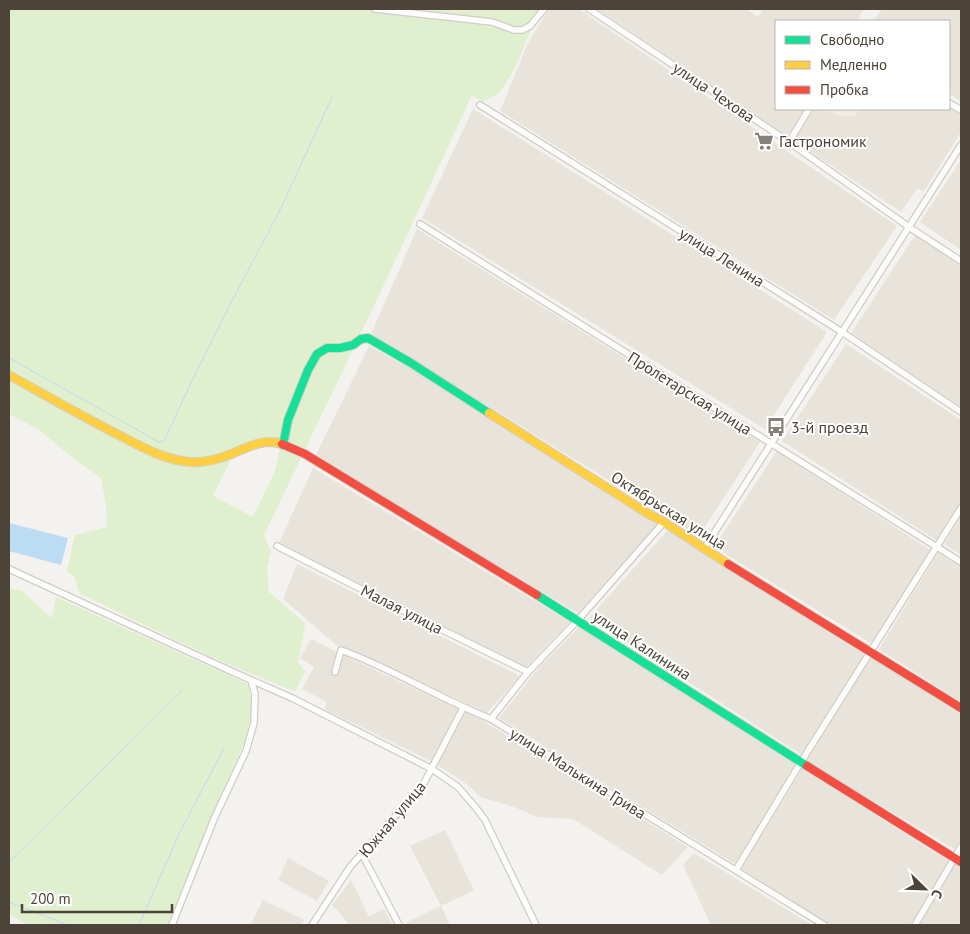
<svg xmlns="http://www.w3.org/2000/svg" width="970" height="934" viewBox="0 0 970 934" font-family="'PT Sans',sans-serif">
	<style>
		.residential { fill: #e8e4db }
		.education { fill: #f1ede0 }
		.green { fill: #e0efcd; fill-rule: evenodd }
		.water { fill: #bcdcf3 }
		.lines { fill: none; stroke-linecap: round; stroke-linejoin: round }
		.stream { stroke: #bcdcf3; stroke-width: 1 }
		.street-casing { stroke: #d0cdc8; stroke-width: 8 }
		.fast-casing { stroke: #d3cfc5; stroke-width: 10 }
		.slow-casing { stroke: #d3cfc5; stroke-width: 10 }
		.jam-casing { stroke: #d3cfc5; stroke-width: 10 }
		.street { stroke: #fdfdfc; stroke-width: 5.5 }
		.fast { stroke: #16e098; stroke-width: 8 }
		.slow { stroke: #ffcf43; stroke-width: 8 }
		.jam { stroke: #f24e42; stroke-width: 8 }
		.labels { text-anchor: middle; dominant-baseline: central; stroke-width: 4; stroke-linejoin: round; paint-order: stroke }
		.street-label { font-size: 16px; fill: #4c4438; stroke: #fff }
		.poi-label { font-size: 16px; fill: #4c4438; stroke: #fff; text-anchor: start }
	</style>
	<rect width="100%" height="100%" fill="#f3f2ee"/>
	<path class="residential" d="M549 9H579L897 226 834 320 500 111 528 43Z
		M597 9H746L758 17 763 9H864L857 21H776V109H806L789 137Z
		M882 9H961V101L949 94V21H873Z
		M949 107 961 114V132L924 191 917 189 901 212 793 140 814 109H828L837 115 855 116 859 109H949Z
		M473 109 827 332 765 429 422 218Z
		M961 160V250L920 222Z
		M417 229 760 442 699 536 371 334Z
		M916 234 961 266V407L851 333Z
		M846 344 961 420V500L938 541 782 441Z
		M369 346 417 372 659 522 578 613 315 457Z
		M777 451 932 551 872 644 714 547Z
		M313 468 570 622 524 669 279 543Z
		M961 516V555L944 544Z
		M668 530 864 655 802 755 589 618Z
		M938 553 961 567V702L879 649Z
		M297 564 520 676 487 713 335 644 283 599Z
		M579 627 797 766 735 864 499 718 541 665Z
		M311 639 337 652 485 722 688 847 662 875 573 819 537 817 514 807 481 797 464 782 431 761 324 709 327 702 302 689 314 667 300 658Z
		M869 656 961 714V841L956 850 804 760Z
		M802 769 950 862 912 925H830L795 905 741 869Z
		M445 830 474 890 441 906 450 925H409L407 922 441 906 410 846Z
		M694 853 812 925H711L683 865Z
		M288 858 329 881 317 901 278 880Z
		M955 861 961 865V925H918Z
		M351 880 369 917 384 909 393 925H350L332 905Z
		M263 900 304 920 301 925H250Z"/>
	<path class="education" d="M828 109H859L855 116 845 117 837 115Z"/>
	<path class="green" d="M9 9H439L456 11 457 9H540L514 70 499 93 482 102 472 95 380 293 264 535 271 552 267 566 269 592 305 623 303 638 298 662 305 672 295 691C221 664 149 627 79 593L75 578 67 571 75 535 107 527 106 506 101 478 68 454 38 429 9 414ZM269 445 280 449 275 471 253 517 213 496 230 461 254 446Z
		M9 588 22 591 51 618 53 613 56 597 250 685 253 702 248 733 183 888 168 925H27L9 914Z"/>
	<path class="water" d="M9 523 68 538 61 565 9 551Z"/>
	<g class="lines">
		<path class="stream" d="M9 358 159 442 164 441 190 385 231 303 282 206 332 97
			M9 862 183 690
			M9 902 68 925
			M139 925 180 832 224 748"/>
		<g class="street-casing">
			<path id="street" d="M375 9 492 22 514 30H522L530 26 544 9
				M589 9 789 142 909 227 961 261
				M949 103 961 110
				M480 105 842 332 961 412
				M789 142 809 109
				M420 224 961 562
				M277 546 402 610 528 672
				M704 549 961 145
				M9 569 233 672 292 698 432 769 458 787 476 808 485 820 536 925
				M335 672 341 650C393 669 440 699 491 719L824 925
				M491 719 528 672 578 620 664 522
				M362 854 399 925
				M736 870 801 762 961 508
				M172 925 214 819 246 751 254 723 255 694 251 680
				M312 925 350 867 423 785 463 708
				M915 925 961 847"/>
		</g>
		<g class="fast-casing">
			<path id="fast" d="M283 445 288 420 308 370 317 354 327 348H340L353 345 361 339 368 338 411 363 489 413
				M537 595 807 766"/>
		</g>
		<g class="slow-casing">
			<path id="slow" d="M9 375C43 394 78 414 113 432 137 444 162 460 190 462 204 463 219 459 231 454 249 447 263 438 282 444
				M489 413 647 513 664 522 728 564"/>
		</g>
		<g class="jam-casing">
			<path id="jam" d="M282 444 305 454 537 595
				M728 564 961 708
				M807 766 961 862"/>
		</g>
		<use href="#street" class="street"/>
		<use href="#fast" class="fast"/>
		<use href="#slow" class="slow"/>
		<use href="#jam" class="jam"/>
	</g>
	<defs>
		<g id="supermarket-bare" transform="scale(1.5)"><path d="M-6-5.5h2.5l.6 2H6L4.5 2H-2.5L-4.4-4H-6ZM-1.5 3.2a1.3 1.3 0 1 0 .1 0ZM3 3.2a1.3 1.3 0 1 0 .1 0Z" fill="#868178" stroke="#fff" stroke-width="2.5" paint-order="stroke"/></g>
		<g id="bus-bare" transform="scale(1.5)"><path d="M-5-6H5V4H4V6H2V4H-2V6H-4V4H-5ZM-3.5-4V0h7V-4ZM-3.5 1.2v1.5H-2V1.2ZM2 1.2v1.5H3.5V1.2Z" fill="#868178" stroke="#fff" stroke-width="2.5" paint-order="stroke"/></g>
	</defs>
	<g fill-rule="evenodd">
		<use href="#supermarket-bare" x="764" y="141"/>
		<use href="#bus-bare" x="776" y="427"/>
	</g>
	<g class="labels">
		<g class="street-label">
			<text transform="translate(714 92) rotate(34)">улица Чехова</text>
			<text transform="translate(722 257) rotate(32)">улица Ленина</text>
			<text transform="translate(690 393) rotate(32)">Пролетарская улица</text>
			<text transform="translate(669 510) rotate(32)">Октябрьская улица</text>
			<text transform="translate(402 609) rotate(27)">Малая улица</text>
			<text transform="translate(642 645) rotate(33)">улица Калинина</text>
			<text transform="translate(578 773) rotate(32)">улица Малькина Грива</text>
			<text transform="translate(392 819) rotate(-50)">Южная улица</text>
		</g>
		<g class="poi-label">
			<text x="779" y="141">Гастрономик</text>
			<text x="791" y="427">3-й проезд</text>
		</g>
	</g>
	<rect width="970" height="934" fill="none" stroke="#4c4438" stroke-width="20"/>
	<rect x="775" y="20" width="175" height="90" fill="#ffffff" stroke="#b7b4af"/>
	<rect x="785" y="36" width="25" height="8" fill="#16e098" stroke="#b7b4af"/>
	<text x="820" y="45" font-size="15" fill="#4c4438">Свободно</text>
	<rect x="785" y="61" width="25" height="8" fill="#ffcf43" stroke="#b7b4af"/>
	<text x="820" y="70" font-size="15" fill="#4c4438">Медленно</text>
	<rect x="785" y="86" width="25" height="8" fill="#f24e42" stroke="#b7b4af"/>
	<text x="820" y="95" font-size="15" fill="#4c4438">Пробка</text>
	<g transform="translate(925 889) rotate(113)" stroke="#ffffff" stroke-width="4" paint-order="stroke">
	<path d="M0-4L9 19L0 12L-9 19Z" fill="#4c4438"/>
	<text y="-8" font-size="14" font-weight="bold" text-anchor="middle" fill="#4c4438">С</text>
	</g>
	<path d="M22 904v8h150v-8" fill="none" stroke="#4c4438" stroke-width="2.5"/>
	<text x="30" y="904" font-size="15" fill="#4c4438" stroke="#ffffff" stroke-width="4" paint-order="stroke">200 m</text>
</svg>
